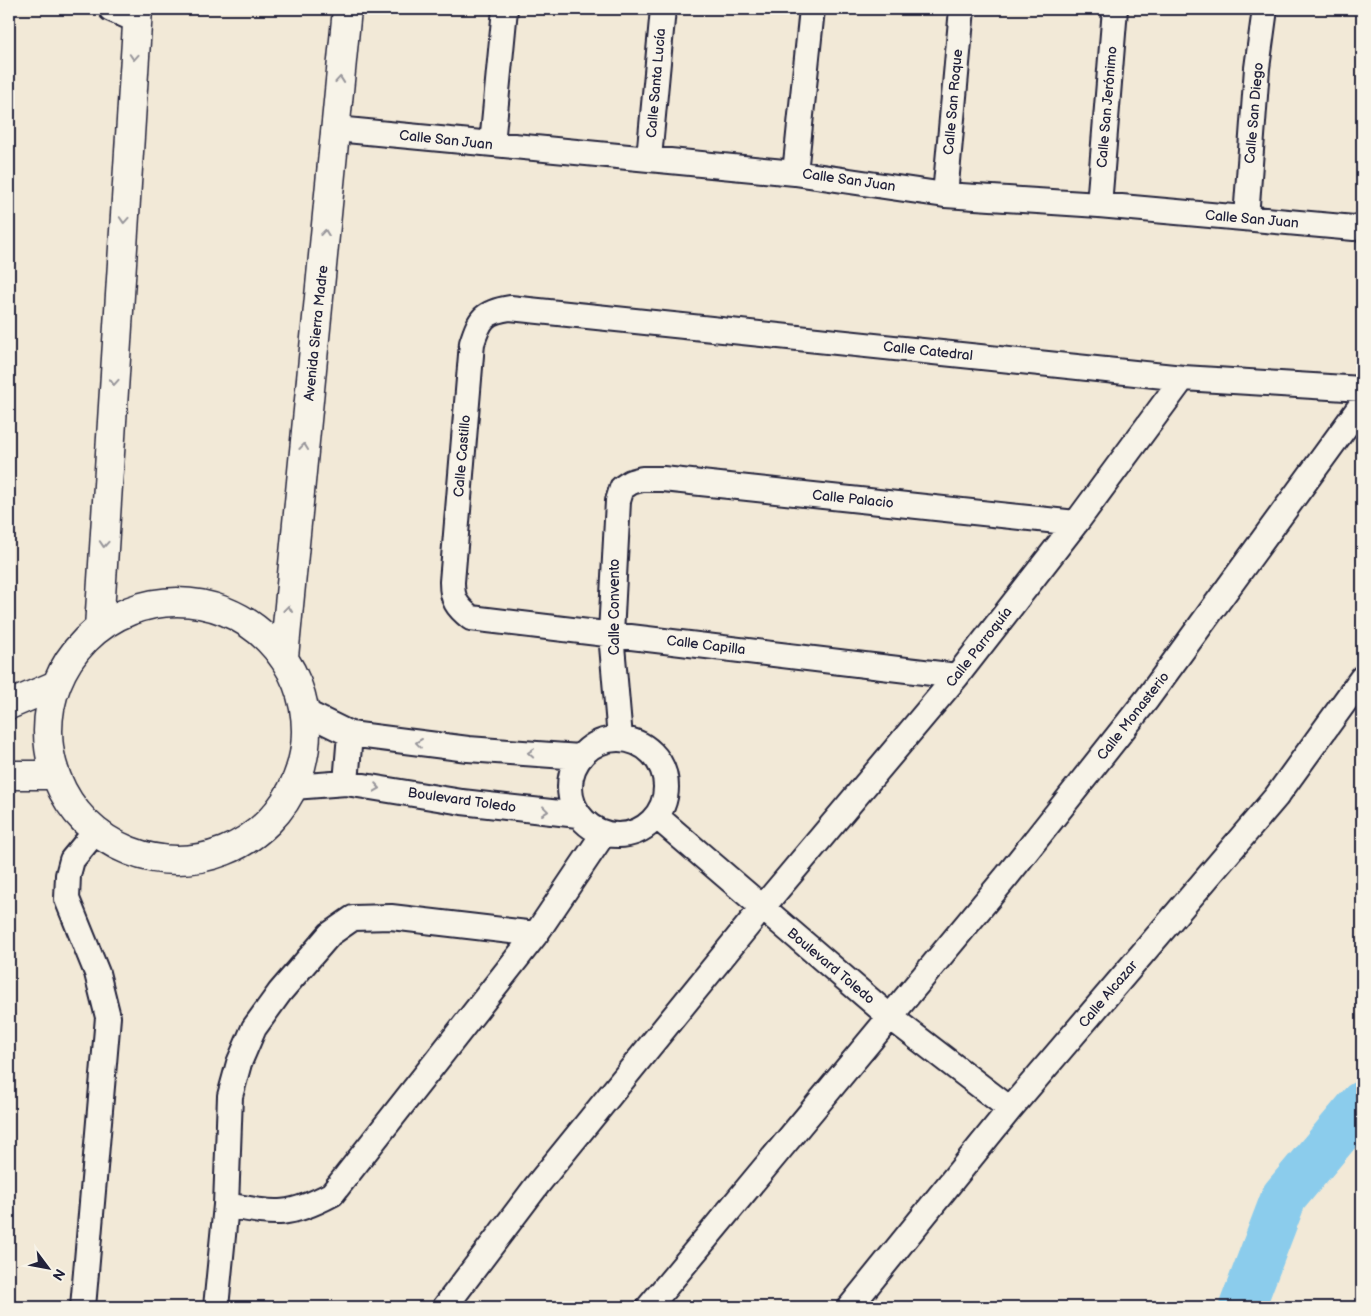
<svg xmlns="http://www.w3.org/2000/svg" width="1371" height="1316" viewBox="0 0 1371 1316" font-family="'Balsamiq Sans',sans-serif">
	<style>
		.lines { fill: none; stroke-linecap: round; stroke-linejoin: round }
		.river { stroke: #8bccec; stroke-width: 46 }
		.minor-casing { stroke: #22223b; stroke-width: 28 }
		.tertiary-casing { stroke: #22223b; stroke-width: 31 }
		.minor { stroke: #f7f3e8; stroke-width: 24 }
		.tertiary { stroke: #f7f3e8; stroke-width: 28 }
		.oneway { stroke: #97959a }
		.labels { text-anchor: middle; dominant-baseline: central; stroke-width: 5; stroke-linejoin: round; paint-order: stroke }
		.street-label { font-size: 14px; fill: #22223b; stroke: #f7f3e8 }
	</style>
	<rect width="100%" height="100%" fill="#f2e9d7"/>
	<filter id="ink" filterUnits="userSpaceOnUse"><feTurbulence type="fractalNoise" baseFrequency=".02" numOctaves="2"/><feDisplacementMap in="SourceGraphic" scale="10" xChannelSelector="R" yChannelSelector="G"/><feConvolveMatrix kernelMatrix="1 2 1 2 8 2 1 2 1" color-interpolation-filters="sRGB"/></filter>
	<g filter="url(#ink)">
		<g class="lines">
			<path class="river" d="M1242 1307 1284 1197 1362 1104"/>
			<g class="minor-casing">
				<path id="minor" d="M111 9 136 20
					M336 129 795 173 945 195 1099 205 1354 228 1362 226
					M492 144 505 9
					M649 158 663 9
					M795 173 812 9
					M945 195 962 9
					M1099 205 1115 9
					M1246 218 1257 68 1265 9
					M957 676 471 618C457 607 452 600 452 582L472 343C480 318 484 312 510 308L1183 378 1362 389
					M305 712 350 734 468 749 580 757
					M620 738 611 634 618 501 622 488 631 482 642 479H663L1076 523
					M570 787a48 48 0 1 1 96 0a48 48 0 1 1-96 0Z
					M346 783 350 734
					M293 787 346 783 462 802 578 815
					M656 816 889 1016 1010 1109
					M226 1205C275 1214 287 1218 332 1194L536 934 604 833
					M83 1307 108 1017 97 973 67 899 68 875 72 860 95 832
					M216 1307 226 1205 230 1096 239 1063 254 1028 280 992 330 934 353 918 391 917 536 934
					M445 1307 538 1184 762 908 957 676 1076 523 1183 378
					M649 1307 1007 876 1147 699 1362 404
					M850 1307 1010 1109 1276 797 1362 678"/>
			</g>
			<g class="tertiary-casing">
				<path id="tertiary" d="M48 731a129 129 0 1 1 258 0a129 129 0 1 1-258 0Z
					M99 628 138 9
					M284 657 347 9
					M9 705 56 685
					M9 775H55"/>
			</g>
			<use href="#minor" class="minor"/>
			<use href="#tertiary" class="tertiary"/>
		</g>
		<defs><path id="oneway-chevron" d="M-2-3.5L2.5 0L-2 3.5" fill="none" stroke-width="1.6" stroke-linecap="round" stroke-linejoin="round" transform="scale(1.25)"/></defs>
		<g class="oneway">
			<use href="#oneway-chevron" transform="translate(134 57) rotate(94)"/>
			<use href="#oneway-chevron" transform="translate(340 80) rotate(-85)"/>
			<use href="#oneway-chevron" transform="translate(124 220) rotate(94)"/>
			<use href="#oneway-chevron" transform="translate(325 233) rotate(-84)"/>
			<use href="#oneway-chevron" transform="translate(114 382) rotate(94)"/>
			<use href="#oneway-chevron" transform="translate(304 447) rotate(-84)"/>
			<use href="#oneway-chevron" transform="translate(104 544) rotate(94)"/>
			<use href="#oneway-chevron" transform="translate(288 609) rotate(-84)"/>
			<use href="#oneway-chevron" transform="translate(419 743) rotate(-173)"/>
			<use href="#oneway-chevron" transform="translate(531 753) rotate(-176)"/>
			<use href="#oneway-chevron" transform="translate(377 788) rotate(9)"/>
			<use href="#oneway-chevron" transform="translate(545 811) rotate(7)"/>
		</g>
	</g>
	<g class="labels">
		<g class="street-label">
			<text transform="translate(656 83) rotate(-85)">Calle Santa Lucía</text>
			<text transform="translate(953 102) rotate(-85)">Calle San Roque</text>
			<text transform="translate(1107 107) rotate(-85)">Calle San Jerónimo</text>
			<text transform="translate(1254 113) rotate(-85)">Calle San Diego</text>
			<text transform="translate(446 140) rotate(6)">Calle San Juan</text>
			<text transform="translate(849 180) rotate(8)">Calle San Juan</text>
			<text transform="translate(1252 219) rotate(5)">Calle San Juan</text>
			<text transform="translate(316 333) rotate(-84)">Avenida Sierra Madre</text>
			<text transform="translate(928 351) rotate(6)">Calle Catedral</text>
			<text transform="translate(462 456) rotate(-85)">Calle Castillo</text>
			<text transform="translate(853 499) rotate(6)">Calle Palacio</text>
			<text transform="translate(614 607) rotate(-90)">Calle Convento</text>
			<text transform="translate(706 645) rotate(7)">Calle Capilla</text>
			<text transform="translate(979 647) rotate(-52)">Calle Parroquía</text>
			<text transform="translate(1133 716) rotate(-52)">Calle Monasterio</text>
			<text transform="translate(462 800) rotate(8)">Boulevard Toledo</text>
			<text transform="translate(831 966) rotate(40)">Boulevard Toledo</text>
			<text transform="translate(1108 994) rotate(-50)">Calle Alcazar</text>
		</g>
	</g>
	<rect width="1371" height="1316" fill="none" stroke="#f7f3e8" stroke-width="30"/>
	<rect x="15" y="15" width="1341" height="1286" fill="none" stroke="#22223b" stroke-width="2" filter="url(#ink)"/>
	<g transform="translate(48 1268) rotate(122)" stroke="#f7f3e8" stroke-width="4" paint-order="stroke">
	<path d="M0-4L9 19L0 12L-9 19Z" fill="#22223b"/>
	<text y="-8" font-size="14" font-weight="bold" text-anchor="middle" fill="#22223b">N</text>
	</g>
</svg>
